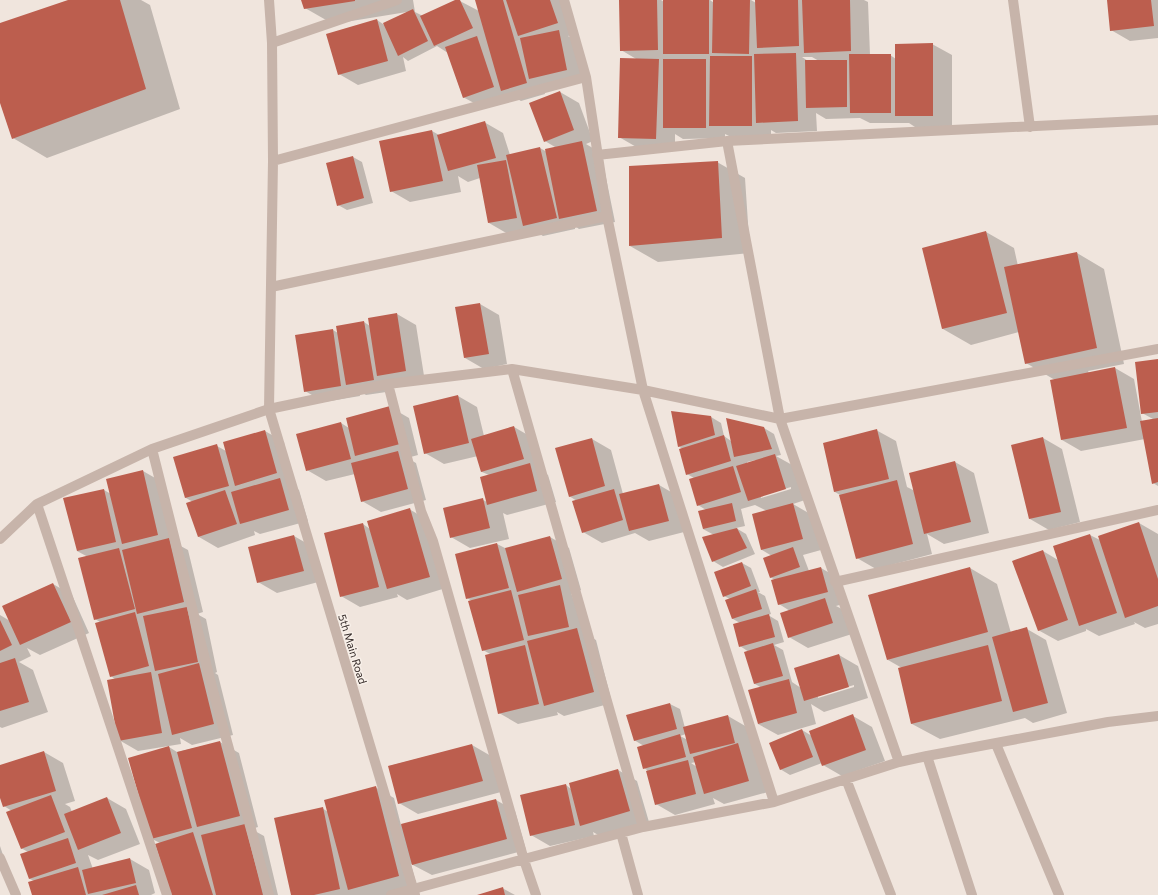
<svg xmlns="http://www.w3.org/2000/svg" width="1158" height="895" viewBox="0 0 1158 895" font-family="Commissioner,sans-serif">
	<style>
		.shadow { fill: #0003; fill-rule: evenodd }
		.building { fill: #bc5e4e }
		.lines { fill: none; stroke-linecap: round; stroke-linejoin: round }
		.minor { stroke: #c7b4aa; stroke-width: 10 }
		.labels { text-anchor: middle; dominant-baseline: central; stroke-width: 3; stroke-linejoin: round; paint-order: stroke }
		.street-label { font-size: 11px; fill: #352b29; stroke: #f8f0e9 }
	</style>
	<rect width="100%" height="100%" fill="#f0e5dd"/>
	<path class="shadow" d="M71 0H141L150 5 180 109 47 158 13 138 0 99V24Z
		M302 0H413L415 12 423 16 458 0 479 11 476 0H565L576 34 568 36 578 42 586 81 543 86 545 94 521 101 512 96 483 108 463 97 448 53 437 46 408 61 403 57 406 71 358 85 339 74 377 20 386 26 407 12 333 24 305 8Z
		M620 0H661L664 2V0H710L714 3V0H751L756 3V0H864L868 2 870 55H890L896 59 932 44 952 55V127H915L909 123H870L860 118 826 119 816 113 817 131 776 133 771 130V136H729L725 134V138L683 139 675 134V149L638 148 619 137 638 60 621 50ZM802 57H812L819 61H808Z
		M1108 0H1158V38L1130 41 1111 30Z
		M560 92 579 103 593 141 586 144 601 153 615 222 579 229 575 226V229L543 236 531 229 508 234 489 223 480 178 468 182 458 176 461 192 410 202 391 191 432 131 439 135 484 122 503 133 510 155 540 148 547 152 555 147 545 141Z
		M353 157 362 162 373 203 347 210 338 205Z
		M717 162 745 178 750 253 658 262 630 246Z
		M986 232 1014 248 1018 266 1077 253 1104 269 1124 364 1088 371 1089 373 1115 368 1134 379 1142 422 1153 419 1142 413 1158 360V486L1153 483 1145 439 1081 451 1062 440 1051 380H1055L1026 363 1019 332 971 345 943 329 923 249Z
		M480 304 499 315 507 364 484 369 465 358Z
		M397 314 416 325 425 382 391 383 393 391 366 395 359 391 360 396 324 402 305 391 333 330 338 333 364 322 370 326Z
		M458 396 477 407 484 436 514 427 533 438 540 471 548 475 556 502 507 515 503 513 509 539 470 548 451 537 483 500 487 502 489 475 482 472 478 456 444 464 425 453Z
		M390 407 409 418 418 455 407 458 416 463 426 500 381 512 362 501 355 474 326 481 307 470 341 423 349 428Z
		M711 417 721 423 724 436 731 441 764 428 774 434 781 455 776 456 794 466 805 500 793 504 812 515 821 550 803 555 809 571 821 568 840 579 846 603 836 606 844 610 852 634 808 648 789 637 790 611 779 604 775 580 770 577 772 556 762 550 767 511 755 505 741 509 745 526 736 528 746 534 755 554 723 567 713 561 714 535 703 529 706 510 698 505 694 478 687 474 683 449 678 446ZM756 460V461L747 464V462ZM791 487V489L761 498V496Z
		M876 430 896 441 907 487 915 491 955 462 974 473 989 533 944 544 927 534 932 554 876 569 857 558 840 495 835 492 824 444Z
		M265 431 284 442 291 485 299 490 308 521 260 534 254 531 255 535 218 548 199 537 188 503 193 502 186 498 175 458 217 446 226 451Z
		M1043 438 1062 449 1080 522 1049 530 1030 519Z
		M592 439 611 450 623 494 659 485 678 496 688 531 649 541 635 533 602 543 583 532 577 501 569 496Z
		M143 471 162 482 177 544 188 550 203 612 197 614 206 619 217 672 215 673 218 675 233 735 192 745 180 738 181 744 138 751 119 740 116 680 111 676 100 622 95 619 88 557 77 551 104 490 111 494 107 480Z
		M409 509 428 520 449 587 407 600 397 594 398 597 360 607 341 596 363 524 370 529Z
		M1139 523 1158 534V624L1145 628 1134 622 1135 624 1099 636 1086 629V631L1058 641 1038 630 1043 551 1058 560 1054 547 1090 535 1100 540Z
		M294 536 313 547 322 581 277 593 258 582Z
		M550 537 569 548 581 590 571 593 587 635 596 640 612 703 564 716 557 712 558 715 518 724 499 713 490 654 483 650 472 601 467 598 497 544 507 549Z
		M742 563 751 568 760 592H758L765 596 771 614 768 615 778 621 784 642 774 645 783 650 792 682 801 688 839 655 858 666 868 698 824 712 811 704 816 724 778 735 758 724 762 688 755 684 746 653 749 652 740 646V623L733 619 730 599 724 596ZM854 685V687L818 698V696Z
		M970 568 997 584 1011 633 1027 629 1046 640 1067 713 1033 723 1025 718 940 739 912 724 902 668 888 660Z
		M53 584 72 595 89 633 40 655 27 648 31 656 19 662 33 670 48 712 2 728 0 727V615L10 621Z
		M670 704 680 709 685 728 728 716 747 727 768 792 724 804 713 798 715 804 675 815 656 804 647 770 644 768V746L634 740ZM686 734 688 740 680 736ZM696 762 697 767 691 763Z
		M853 716 872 727 885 761 842 776 823 765 822 763 790 775 780 769 802 730 812 736Z
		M220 742 239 753 258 827 251 829 264 836 278 895H172L160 843 152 839 169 747 177 752Z
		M472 745 491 756 501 792 418 814 399 803 389 766Z
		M44 752 63 763 75 801 65 804 70 807 72 812 107 798 126 809 140 844 98 860 88 855 93 869 130 859 149 870 155 893 151 895H33L34 881 30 879 28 852 21 848 12 811 4 806 0 795V766Z
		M618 770 637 781 649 822 600 836 593 832 594 836 550 846 531 835 566 785 571 789Z
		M375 787 394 798 401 825 496 800 515 811 526 850 432 875 411 864 417 887 387 895H292L322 808 328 812Z
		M0 846 6 864 0 866Z
		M502 888 515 895H479Z"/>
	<path class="building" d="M68 0H120L146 89 12 139 0 103V23Z
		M301 0H355V1L304 9Z
		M455 0H460L473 28 434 46 420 16Z
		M475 0H503L527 83 501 91Z
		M506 0H550L558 23 518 36Z
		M619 0H657L658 50 620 51Z
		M663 0H709V54H663Z
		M713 0H750L749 54 712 53Z
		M755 0H798L799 46 757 48Z
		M802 0H850L851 51 804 53Z
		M1107 0H1151L1154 26 1110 31Z
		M413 9 428 41 398 56 383 23Z
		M377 19 388 61 338 75 326 34Z
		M559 30 567 70 529 79 520 38Z
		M477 36 494 87 463 98 445 47Z
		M933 43V116H895V44Z
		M796 53 798 121 756 123 754 54Z
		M849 54H891V113H850Z
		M710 56H752V126H709Z
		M620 58 659 59 656 139 618 138Z
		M663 59H706V128H663Z
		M805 60H847V107L806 108Z
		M560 91 574 130 544 142 529 103Z
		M485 121 496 158 448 171 437 135Z
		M432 130 443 181 390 192 379 141Z
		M582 141 597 211 559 219 545 149Z
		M540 147 557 218 523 226 506 155Z
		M353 156 364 198 337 206 326 163Z
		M506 160 517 218 488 223 477 165Z
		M718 161 722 238 629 246V166Z
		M986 231 1007 313 942 329 922 248Z
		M1077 252 1097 348 1025 364 1004 267Z
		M480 303 489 354 464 358 455 307Z
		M397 313 406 371 377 376 368 318Z
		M364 321 374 380 346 385 336 326Z
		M333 329 341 386 304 392 295 335Z
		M1158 359V412L1141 414 1135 362Z
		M1115 367 1127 428 1061 440 1050 380Z
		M458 395 469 443 424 454 413 406Z
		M390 406 400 444 355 456 346 418Z
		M671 411 711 416 715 435 678 447Z
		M726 418 764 427 772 449 734 457Z
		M1158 418V482L1152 484 1140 421Z
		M341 422 351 459 306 471 296 434Z
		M514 426 524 459 481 472 471 439Z
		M877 429 889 479 834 492 823 443Z
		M265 430 277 473 235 486 223 442Z
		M724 435 731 461 686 475 679 449Z
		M1043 437 1061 512 1029 519 1011 445Z
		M592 438 605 486 569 497 555 448Z
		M217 444 229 486 185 498 173 457Z
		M398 451 408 489 361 502 351 463Z
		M775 454 786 489 748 501 736 466Z
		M955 461 971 522 924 534 909 473Z
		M530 463 537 491 487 505 480 477Z
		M733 466 741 492 697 506 689 479Z
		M143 470 158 535 122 544 106 479Z
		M280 478 289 510 240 524 231 492Z
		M897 480 913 544 856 559 839 495Z
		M659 484 669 521 629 531 619 494Z
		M104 489 116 542 77 551 63 498Z
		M614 489 623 520 582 533 572 501Z
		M225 490 237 524 198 537 186 503Z
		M483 498 490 528 450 538 443 508Z
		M732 503 736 521 703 529 698 511Z
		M793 503 803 539 761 550 752 514Z
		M410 508 430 577 387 589 367 521Z
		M1139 522 1158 579V606L1125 618 1098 536Z
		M363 523 379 587 340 597 324 533Z
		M737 528 747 548 712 562 702 537Z
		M1090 534 1117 613 1079 626 1053 546Z
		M294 535 304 571 257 583 248 547Z
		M550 536 562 579 517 592 505 548Z
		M169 538 184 602 137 614 122 550Z
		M497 543 509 588 466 599 455 554Z
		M793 547 800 567 770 578 763 558Z
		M119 548 135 609 94 620 78 558Z
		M1043 550 1068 620 1038 631 1012 561Z
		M742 562 751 586 723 597 714 572Z
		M821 567 828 592 778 605 771 580Z
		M970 567 988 632 887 660 868 595Z
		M53 583 71 622 20 645 2 606Z
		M560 585 569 627 528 636 518 595Z
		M756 589 762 609 732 619 725 600Z
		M511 590 524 640 482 651 468 601Z
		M825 598 833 623 788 638 780 613Z
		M187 607 198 662 155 671 143 616Z
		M135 612 149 666 110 677 95 623Z
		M769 614 775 637 739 647 733 624Z
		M0 620 12 645 0 651Z
		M1027 627 1048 703 1013 712 992 637Z
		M577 628 594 692 544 706 527 641Z
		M773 643 783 676 754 684 744 652Z
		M525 645 539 704 498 714 485 655Z
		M988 645 1002 701 911 724 898 668Z
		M839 654 849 687 804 701 794 668Z
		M15 658 29 702 0 711V663Z
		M199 663 214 724 172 735 158 674Z
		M151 672 162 733 118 741 107 680Z
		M789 679 797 713 758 724 748 690Z
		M670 703 677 729 634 741 626 715Z
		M853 714 866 750 822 766 809 731Z
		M728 715 735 743 690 754 683 727Z
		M802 729 813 757 780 770 769 743Z
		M680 734 686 757 643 769 637 747Z
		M220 741 240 816 197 827 177 752Z
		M738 743 749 781 704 794 693 757Z
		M472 744 483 781 398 804 388 766Z
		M169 746 192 828 151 839 128 758Z
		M44 751 56 791 3 807 0 798V765Z
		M688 760 696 794 655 805 646 771Z
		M618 769 630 811 580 826 569 783Z
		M566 784 575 825 530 836 520 795Z
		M376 786 399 876 348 890 324 800Z
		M51 795 65 832 21 849 6 812Z
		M107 797 121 833 78 850 64 814Z
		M496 799 507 839 412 865 401 824Z
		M323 807 340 889 314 895H291L274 818Z
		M245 824 263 895H216L201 835Z
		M193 832 213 895H171L155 844Z
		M68 838 76 863 29 879 20 854Z
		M130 858 136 883 88 894 82 870Z
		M78 867 86 895H32L28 882Z
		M136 885 139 895H102Z
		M503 887 505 895H477Z"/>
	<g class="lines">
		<path class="minor" d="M269 0 272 43 273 161 269 409 415 895
			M564 0 586 77 607 216 643 390 774 802
			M1013 0 1030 127
			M272 43 397 0
			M727 141 780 419 899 762
			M597 155 727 141 1158 120
			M273 161 586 77
			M271 287 607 216
			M512 369 643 827
			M388 384 421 511 433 541 524 860 536 895
			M152 449 212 687 269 895
			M37 504 167 895
			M0 539 37 504 152 449 269 409 388 384 512 369 643 390 780 419 1158 349
			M835 582 1158 510
			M996 744 1059 895
			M927 756 972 895
			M846 779 891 895
			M621 833 638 895
			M0 858 16 895
			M391 895 643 827 774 802 899 762 927 756 1108 722 1158 716"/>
	</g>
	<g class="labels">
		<g class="street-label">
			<text transform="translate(353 649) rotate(73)">5th Main Road</text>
		</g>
	</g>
</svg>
